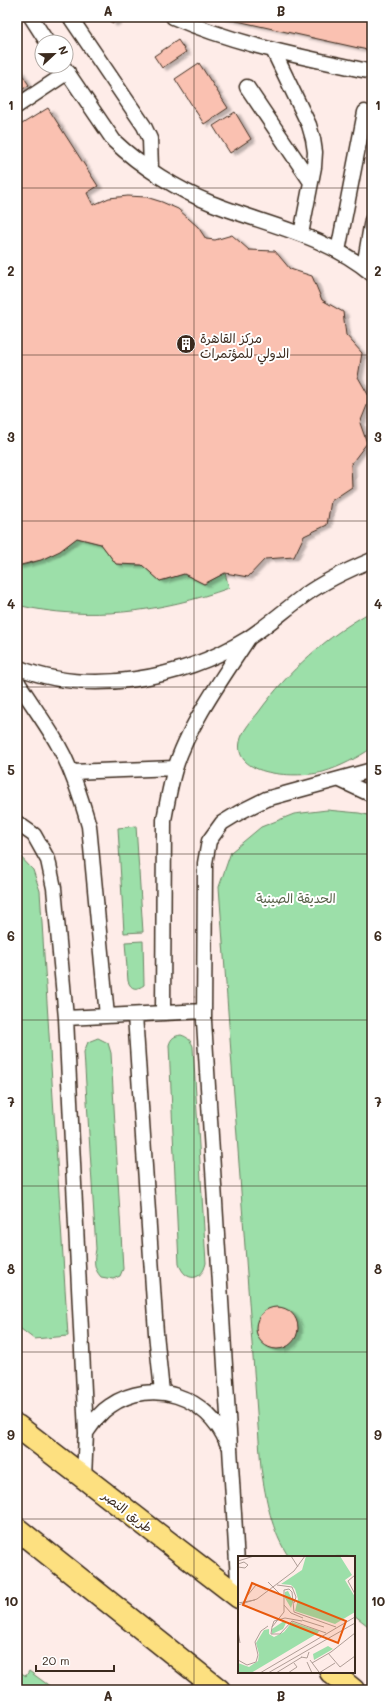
<svg xmlns="http://www.w3.org/2000/svg" width="389" height="1707" viewBox="0 0 389 1707" font-family="Mali,'Playpen Sans Arabic',sans-serif">
	<style>
		.green { fill: #9cdfa9; stroke: #6c8464 }
		.building { fill: #fac1b1; stroke: #3b2a1e; filter: url(#shadow) }
		.lines { fill: none; stroke-linecap: round; stroke-linejoin: round }
		.service-casing { stroke: #3b2a1e; stroke-width: 17 }
		.trunk-casing { stroke: #3b2a1e; stroke-width: 25 }
		.service { stroke: #fff; stroke-width: 14 }
		.trunk { stroke: #fde080; stroke-width: 22 }
		.grid { fill: none; stroke: #3b2a1e; stroke-width: 1; stroke-opacity: 0.55 }
		.labels { text-anchor: middle; dominant-baseline: central; stroke-width: 4; stroke-linejoin: round; paint-order: stroke }
		.poi-label { font-size: 13px; fill: #3b2a1e; stroke: #fff; text-anchor: start }
		.park-label { font-size: 13px; fill: #586048; stroke: #fff }
		.street-label { font-size: 13px; fill: #3b2a1e; stroke: #fff }
		.inset-road { fill: none; stroke: #b09e97; stroke-width: 1 }
		.view { fill: #e8590c; fill-opacity: 0.15; stroke: #e8590c; stroke-width: 2 }
		.inset-edge { fill: none; stroke: #3b2a1e; stroke-width: 2 }
		.neatline { fill: none; stroke: #3b2a1e; stroke-width: 1.5 }
		.grid-label { font-size: 13px; text-anchor: middle; font-weight: bold; fill: #3b2a1e }
	</style>
	<defs>
		<filter id="shadow"><feDropShadow dx="4.5" dy="2.5" stdDeviation="1" flood-color="#0004"/></filter>
	</defs>
	<rect width="100%" height="100%" fill="#feece8"/>
	<filter id="ink" filterUnits="userSpaceOnUse"><feTurbulence type="fractalNoise" baseFrequency=".025" numOctaves="2"/><feDisplacementMap in="SourceGraphic" scale="8" xChannelSelector="R" yChannelSelector="G"/><feConvolveMatrix kernelMatrix="1 2 1 2 8 2 1 2 1" color-interpolation-filters="sRGB"/></filter>
	<g filter="url(#ink)">
		<path class="green" d="M77 538 101 544 116 564 142 565 160 581 184 574 204 584 225 573 229 588C162 612 88 622 17 605V566C40 563 59 552 77 538Z
			M372 611V748C357 758 340 767 323 772 300 778 228 778 241 738 244 729 252 720 258 713 289 670 326 637 372 611Z
			M327 810 359 813 372 816V1629L354 1615V1557H289C271 1531 266 1499 261 1468L219 887 231 852 261 827 294 814Z
			M136 826 143 932 124 933 118 828Z
			M17 853 33 870 40 891 68 1336 34 1339 17 1326Z
			M143 941 144 985C137 990 131 990 128 981L125 942Z
			M181 1035C188 1037 190 1040 193 1046L206 1263C202 1282 185 1282 179 1264L169 1045C171 1038 174 1036 181 1035Z
			M98 1038 108 1043 111 1053 123 1269 120 1276 113 1279 101 1277C93 1268 94 1261 96 1249L84 1052 88 1042Z
			M17 1670 26 1676 29 1671 55 1690H17Z"/>
		<path class="building" d="M108 17H122L112 24Z
			M219 17H372V51Z
			M178 40 186 52 162 68 154 56Z
			M199 63 228 108 204 124 175 79Z
			M17 67 29 85 17 93Z
			M48 108 98 186 87 193 93 205 109 198 128 196 146 197 162 202 178 209 198 227 206 239 215 240 232 235 249 250 275 251 290 269 312 276 322 300 343 312 346 335 362 353 358 377 370 398 360 423 367 443 351 464 352 487 331 501 327 525 304 536 294 557 265 559 248 577 225 573 204 584 184 574 160 581 142 565 116 564 101 544 77 538 60 551 41 560 17 566V127Z
			M235 112 251 139 230 153 213 126Z
			M256 1328a21 21 0 1 1 42 0a21 21 0 1 1-42 0Z"/>
		<g class="lines">
			<g class="service-casing">
				<path id="service" d="M31 17 47 42
					M70 17 144 126 150 139 151 169
					M173 17C237 45 304 57 372 72
					M273 50 309 125 313 139 315 152 314 167 301 234
					M63 66 114 141C140 166 178 190 211 203 266 225 326 235 372 274
					M247 87 311 182
					M17 106 68 72
					M338 251 365 112
					M364 267 372 220
					M17 667C89 697 182 679 247 639 267 626 286 609 305 595 326 580 348 570 372 560
					M17 681C30 702 45 722 57 743 72 769 81 798 89 826L107 1016
					M71 772 175 768
					M340 780 372 795
					M17 823 34 835 48 860 54 888 66 1018 86 1433 84 1477
					M163 1013 164 820C167 803 170 786 175 769 188 726 223 677 248 639
					M135 1015 156 1333 162 1392
					M66 1018 204 1011
					M86 1433C93 1423 99 1413 110 1406 152 1377 208 1396 227 1443
					M239 1596 204 1021 205 863 209 841 222 823 240 812 266 799 372 770"/>
			</g>
			<g class="trunk-casing">
				<path id="trunk" d="M17 1426 239 1597
					M17 1529 219 1690
					M331 1672 353 1690"/>
			</g>
			<use href="#service" class="service"/>
			<use href="#trunk" class="trunk"/>
		</g>
	</g>
	<path class="grid" d="M194 17V1690M17 188H372M17 355H372M17 521H372M17 687H372M17 854H372M17 1020H372M17 1186H372M17 1352H372M17 1519H372"/>
	<defs>
		<g id="building-disc" transform="scale(1)"><circle r="9.5" fill="#3b2a1e" stroke="#fff"/><path d="M-4-6H4V6H1V3H-1V6H-4ZM-2.5-4.3h1.7v1.8h-1.7ZM.8-4.3h1.7v1.8H.8ZM-2.5-1h1.7V.8h-1.7ZM.8-1h1.7V.8H.8Z" fill="#fff"/></g>
	</defs>
	<g fill-rule="evenodd">
		<use href="#building-disc" x="186" y="344"/>
	</g>
	<g class="labels">
		<g class="poi-label">
			<text x="200" y="337">مركز القاهرة<tspan x="200" dy="15">الدولي للمؤتمرات</tspan></text>
		</g>
		<g class="park-label">
			<text x="296" y="897">الحديقة الصينية</text>
		</g>
		<g class="street-label">
			<text transform="translate(128 1511) rotate(38)">طريق النصر</text>
		</g>
	</g>
	<g transform="translate(238 1556)">
		<rect width="117" height="117" fill="#feece8"/>
		<path d="M68 0H102L114 19 107 24 117 41V56L97 68 57 55 60 43 57 33 53 29 43 28 64 14ZM50 35 55 45 53 52 47 42V36ZM46 65 48 67 45 73 34 78V73ZM54 66 81 75 80 77 13 117H0V107L11 111 20 105 21 98 18 87 26 74 31 73V78L36 81 46 76ZM90 90 95 93 76 104 75 98Z" fill="#9cdfa9"/>
		<path class="inset-road" d="M53 0 60 11M0 5 16 0M0 8 6 6 10 9 7 12 0 11M117 19 110 25 117 38M30 26 42 38M39 29 54 31 58 41 56 47M9 40 18 29 28 34M0 47 17 44M0 49 19 43 56 15 67 0M46 49 53 57 65 62M64 64 86 71M34 71 36 65 47 62 64 65M0 75 2 87M88 77 54 65 42 78H33L34 71 46 56V34L51 33 54 36 56 56 98 71M90 97 102 111 117 100M63 101 69 102 71 96M0 104 9 109 18 106 20 99 17 86 23 75 30 70M72 104 81 116M69 106 74 117M74 107 93 96 117 77M22 117 117 61M30 117 117 67M38 117 64 101M50 117 59 111 56 107M81 117 97 107"/>
		<path class="view" d="M14 27 108 65 100 87 5 49Z"/>
		<rect width="117" height="117" class="inset-edge"/>
	</g>
	<rect width="389" height="1707" fill="none" stroke="#fff" stroke-width="44"/>
	<g transform="translate(54 54) rotate(68)"><circle r="19" fill="#ffffff" stroke="#b1aaa5"/>
	<path d="M0-3L7 15L0 10L-7 15Z" fill="#3b2a1e"/>
	<text y="-6" font-size="11" font-weight="bold" text-anchor="middle" fill="#3b2a1e">N</text>
	</g>
	<path d="M36 1665v6h78v-6" fill="none" stroke="#3b2a1e" stroke-width="2"/>
	<text x="42" y="1665" font-size="12" fill="#3b2a1e" stroke="#ffffff" stroke-width="3" paint-order="stroke">20 m</text>
	<rect x="22" y="22" width="345" height="1663" class="neatline"/>
	<g class="grid-label">
		<text x="108" y="16">A</text>
		<text x="281" y="16">B</text>
		<text x="11" y="110">1</text>
		<text x="378" y="110">1</text>
		<text x="11" y="276">2</text>
		<text x="378" y="276">2</text>
		<text x="11" y="442">3</text>
		<text x="378" y="442">3</text>
		<text x="11" y="609">4</text>
		<text x="378" y="609">4</text>
		<text x="11" y="775">5</text>
		<text x="378" y="775">5</text>
		<text x="11" y="941">6</text>
		<text x="378" y="941">6</text>
		<text x="11" y="1107">7</text>
		<text x="378" y="1107">7</text>
		<text x="11" y="1274">8</text>
		<text x="378" y="1274">8</text>
		<text x="11" y="1440">9</text>
		<text x="378" y="1440">9</text>
		<text x="11" y="1606">10</text>
		<text x="378" y="1606">10</text>
		<text x="108" y="1701">A</text>
		<text x="281" y="1701">B</text>
	</g>
</svg>
